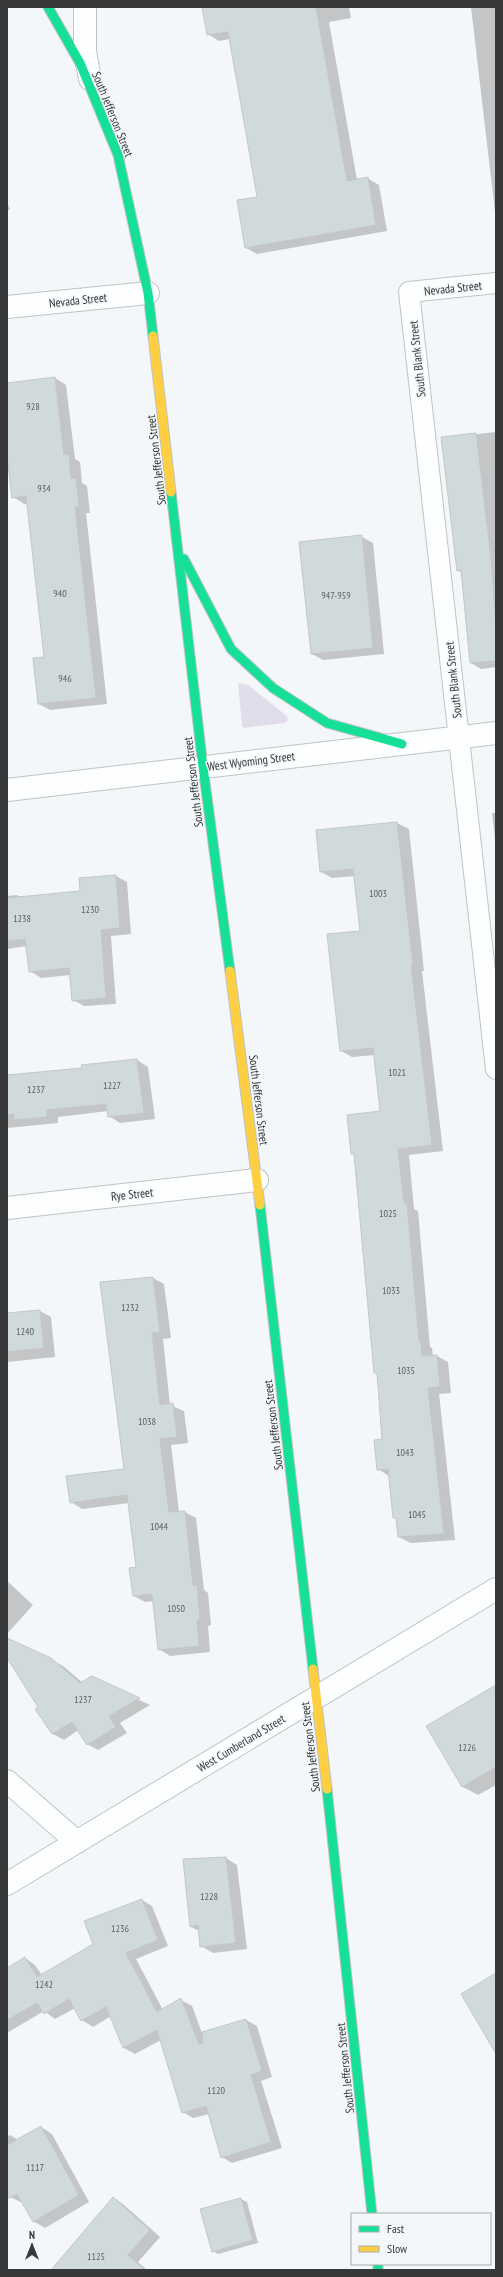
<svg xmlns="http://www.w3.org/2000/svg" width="503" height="2277" viewBox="0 0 503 2277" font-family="'PT Sans Narrow',sans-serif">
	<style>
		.green { fill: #e2ddea }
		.shadow { fill: #0003 }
		.building { fill: #d0dadc; stroke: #c4c7c8 }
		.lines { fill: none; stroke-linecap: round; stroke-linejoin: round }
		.lane-casing { stroke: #c0c3c4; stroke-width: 22 }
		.street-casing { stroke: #c0c3c4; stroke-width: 24 }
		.fast-casing { stroke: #c0c3c4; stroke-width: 11 }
		.slow-casing { stroke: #c0c3c4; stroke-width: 11 }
		.lane { stroke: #fdfefe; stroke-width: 20 }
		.street { stroke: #fdfefe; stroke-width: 22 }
		.fast { stroke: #16e098; stroke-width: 9 }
		.slow { stroke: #ffcf43; stroke-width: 9 }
		.labels { text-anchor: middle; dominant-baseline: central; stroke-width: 3; stroke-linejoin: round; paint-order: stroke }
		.number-label { font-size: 10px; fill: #5c6062 }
		.street-label { font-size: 12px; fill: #363839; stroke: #f3f7fa }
	</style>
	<rect width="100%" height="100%" fill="#f4f7f9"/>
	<path class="green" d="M238 683 248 685 287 716 288 720 285 723 244 728 242 726Z"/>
	<path class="shadow" d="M203 7H349L351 18 329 22 357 180 367 178 379 185 387 231 257 254 246 248 258 198 230 39 219 41 208 34Z
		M471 7H496V213L495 212Z
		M7 203 10 209 7 211Z
		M55 378 66 385 75 459 80 462 82 483 87 486 90 513H86L107 704 50 710 39 704 45 658 27 504H24L13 497 7 454V384Z
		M496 432V667L481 669 471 663 462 573 458 570 442 438Z
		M362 537 373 543 384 654 323 660 312 654Z
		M492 813H496V848Z
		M397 823 409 829 424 971H422L443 1151 409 1155 414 1209 418 1211 430 1347 432 1348 433 1356H437L448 1362 451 1393 439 1394 455 1540 411 1543 399 1537 398 1519 394 1517 389 1476 378 1469 383 1440 378 1375 375 1373 355 1155 352 1153 381 1112 375 1055 352 1057 341 1051 361 931 355 876 332 878 321 872 317 831Z
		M116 876 127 882 131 934 111 936 116 1004 84 1006 73 1000 70 975 41 978 30 971 27 946 7 949V896L17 895 22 898 81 892 80 878Z
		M137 1060 148 1067 155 1119 120 1123 109 1116 108 1111 58 1117V1123L7 1128V1075L83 1069Z
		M153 1278 164 1284 171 1338 163 1339 170 1405 184 1411 188 1443 171 1445 179 1512H185L196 1518 204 1590 208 1593 211 1625 208 1626 210 1652 170 1656 159 1649 154 1601 145 1602 134 1596 137 1568 129 1503 82 1509 71 1502 125 1470Z
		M40 1311 51 1317 55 1357 7 1362V1314Z
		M7 1581 33 1605 7 1634Z
		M7 1639 63 1666 83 1683 92 1677 150 1705 120 1723 127 1733 98 1750 87 1744 78 1730 64 1740 53 1734 39 1707 7 1656Z
		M496 1686V1785L478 1795 463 1787 427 1727Z
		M226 1858 237 1865 247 1949 213 1953 201 1946 199 1931 191 1927 184 1860Z
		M142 1900 152 1906 168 1946 136 1959 163 2010 181 2000 192 2006 202 2033 246 2020 257 2026 272 2077 261 2081 282 2148 232 2163 222 2157 209 2114 193 2118 183 2112 161 2040 135 2054 124 2048 111 2016 93 2027 82 2020 75 2008 55 2019 44 2011 7 2033V1969L25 1958 35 1965 42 1975 94 1944Z
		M41 2127 52 2134 89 2202 45 2228 33 2221 23 2203 10 2197 7 2191V2137L10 2135 18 2140Z
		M114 2198 124 2205 160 2237 138 2262 147 2270H63Z
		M241 2199 247 2202 258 2243 218 2254 213 2251Z"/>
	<path class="building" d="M202 7H316L347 181 368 177 376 225 245 248 237 200 257 197 243 116 228 32 207 35Z
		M55 377 64 455 69 454 71 479 76 478 79 507H75L96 698 38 704 33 658 44 657 26 496 12 498 7 455V383Z
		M476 433 491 557 496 627V661L470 663 461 570 457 571 441 437Z
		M362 535 373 648 311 654 299 542Z
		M397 822 413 965H411L432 1145 398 1149 404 1203H407L419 1341H421L422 1356 437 1355 440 1387 428 1388 444 1534 398 1537 396 1518H393L388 1469 377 1470 374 1440 382 1439 377 1373H374L354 1154H351L347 1115 380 1111 373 1048 340 1051 327 934 360 931 353 869 320 872 316 830Z
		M116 875 120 928 101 930 106 998 72 1001 69 968 29 972 25 939 7 941V898L80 891 79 878Z
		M137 1059 144 1113 108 1117 106 1104 47 1110V1117L14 1120V1114L7 1115V1075L82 1068 81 1065Z
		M153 1277 160 1332 152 1333 160 1405 173 1403 177 1437 160 1439 169 1512 185 1511 193 1586 197 1585 200 1619 197 1620 199 1646 158 1650 152 1594 133 1596 129 1568 136 1567 127 1495 70 1503 66 1476 124 1469 100 1282Z
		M40 1310 44 1348 7 1352V1313Z
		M7 1638 51 1658 80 1683 92 1676 140 1698 109 1716 116 1727 87 1745 72 1722 52 1734 35 1709 38 1707 7 1658Z
		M496 1685V1767L462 1787 426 1726Z
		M226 1857 236 1943 200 1947 198 1925 190 1927 183 1859Z
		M142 1899 158 1940 126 1953 157 2012 181 1998 199 2044 203 2043 202 2032 246 2019 262 2071 251 2075 271 2142 221 2158 206 2106 182 2113 157 2030 123 2048 106 2007 81 2021 69 1999 44 2014 37 2003 7 2020V1968L25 1957 37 1977 93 1944 84 1921Z
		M496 1973V2054L461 1994Z
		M41 2126 79 2195 33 2222 17 2194 7 2199V2145Z
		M113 2197 150 2230 128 2255 145 2270H51Z
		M241 2198 253 2240 212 2252 200 2209Z"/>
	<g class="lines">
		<g class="lane-casing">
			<path id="lane" d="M496 283 409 292 496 1069"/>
		</g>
		<g class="street-casing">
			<path id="street" d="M85 7V51L90 79
				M7 307 148 293
				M7 790 496 733
				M7 1208 257 1180
				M7 1781 77 1842
				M7 1884 496 1589"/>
		</g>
		<g class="fast-casing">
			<path id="fast" d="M48 7 80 63 118 155 148 293 153 336
				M171 492 203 767 230 971
				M184 559 231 649 273 688 327 723 402 744
				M260 1205 313 1669
				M327 1789 372 2214
				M378 2264V2270"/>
		</g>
		<g class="slow-casing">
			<path id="slow" d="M153 336 171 492
				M230 971 260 1205
				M313 1669 327 1789"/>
		</g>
		<use href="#lane" class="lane"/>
		<use href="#street" class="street"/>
		<use href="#fast" class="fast"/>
		<use href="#slow" class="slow"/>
	</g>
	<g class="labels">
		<g class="number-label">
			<text x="33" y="406">928</text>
			<text x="44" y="488">934</text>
			<text x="60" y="593">940</text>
			<text x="336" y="595">947-959</text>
			<text x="65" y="678">946</text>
			<text x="378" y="893">1003</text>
			<text x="90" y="909">1230</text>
			<text x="22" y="918">1238</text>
			<text x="397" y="1072">1021</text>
			<text x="112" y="1085">1227</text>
			<text x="36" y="1089">1237</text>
			<text x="388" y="1213">1025</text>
			<text x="391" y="1290">1033</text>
			<text x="130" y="1307">1232</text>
			<text x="25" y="1331">1240</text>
			<text x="406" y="1370">1035</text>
			<text x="147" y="1421">1038</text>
			<text x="405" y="1452">1043</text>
			<text x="417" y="1514">1045</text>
			<text x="159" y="1526">1044</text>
			<text x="176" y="1608">1050</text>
			<text x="83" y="1699">1237</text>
			<text x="467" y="1747">1226</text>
			<text x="209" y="1896">1228</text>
			<text x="120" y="1928">1236</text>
			<text x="44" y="1984">1242</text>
			<text x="216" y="2090">1120</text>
			<text x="35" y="2167">1117</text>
			<text x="96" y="2256">1125</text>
		</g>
		<g class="street-label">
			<text transform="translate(113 114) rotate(68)">South Jefferson Street</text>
			<text transform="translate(453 288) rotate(-6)">Nevada Street</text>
			<text transform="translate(78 300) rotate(-6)">Nevada Street</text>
			<text transform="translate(417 359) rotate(-96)">South Blank Street</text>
			<text transform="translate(156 460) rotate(-97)">South Jefferson Street</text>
			<text transform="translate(453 680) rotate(-96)">South Blank Street</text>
			<text transform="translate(251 761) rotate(-7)">West Wyoming Street</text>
			<text transform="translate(193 782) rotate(-97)">South Jefferson Street</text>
			<text transform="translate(259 1100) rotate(83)">South Jefferson Street</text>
			<text transform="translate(132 1194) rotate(-6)">Rye Street</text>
			<text transform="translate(273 1425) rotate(-97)">South Jefferson Street</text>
			<text transform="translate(241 1743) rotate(-31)">West Cumberland Street</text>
			<text transform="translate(310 1747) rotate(-97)">South Jefferson Street</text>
			<text transform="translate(345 2068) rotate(-96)">South Jefferson Street</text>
		</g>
	</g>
	<rect width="503" height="2277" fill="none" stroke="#363839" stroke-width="16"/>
	<rect x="351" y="2213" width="140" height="52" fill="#f3f7fa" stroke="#a7abad"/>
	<rect x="359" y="2226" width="20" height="6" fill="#16e098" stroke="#a7abad"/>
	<text x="387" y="2233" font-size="12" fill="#363839">Fast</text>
	<rect x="359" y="2246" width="20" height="6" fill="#ffcf43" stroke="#a7abad"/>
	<text x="387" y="2253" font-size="12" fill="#363839">Slow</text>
	<g transform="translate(32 2245)" stroke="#f3f7fa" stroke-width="3" paint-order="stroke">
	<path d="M0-3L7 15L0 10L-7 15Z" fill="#363839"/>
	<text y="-6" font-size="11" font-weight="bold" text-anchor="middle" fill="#363839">N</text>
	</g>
</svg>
